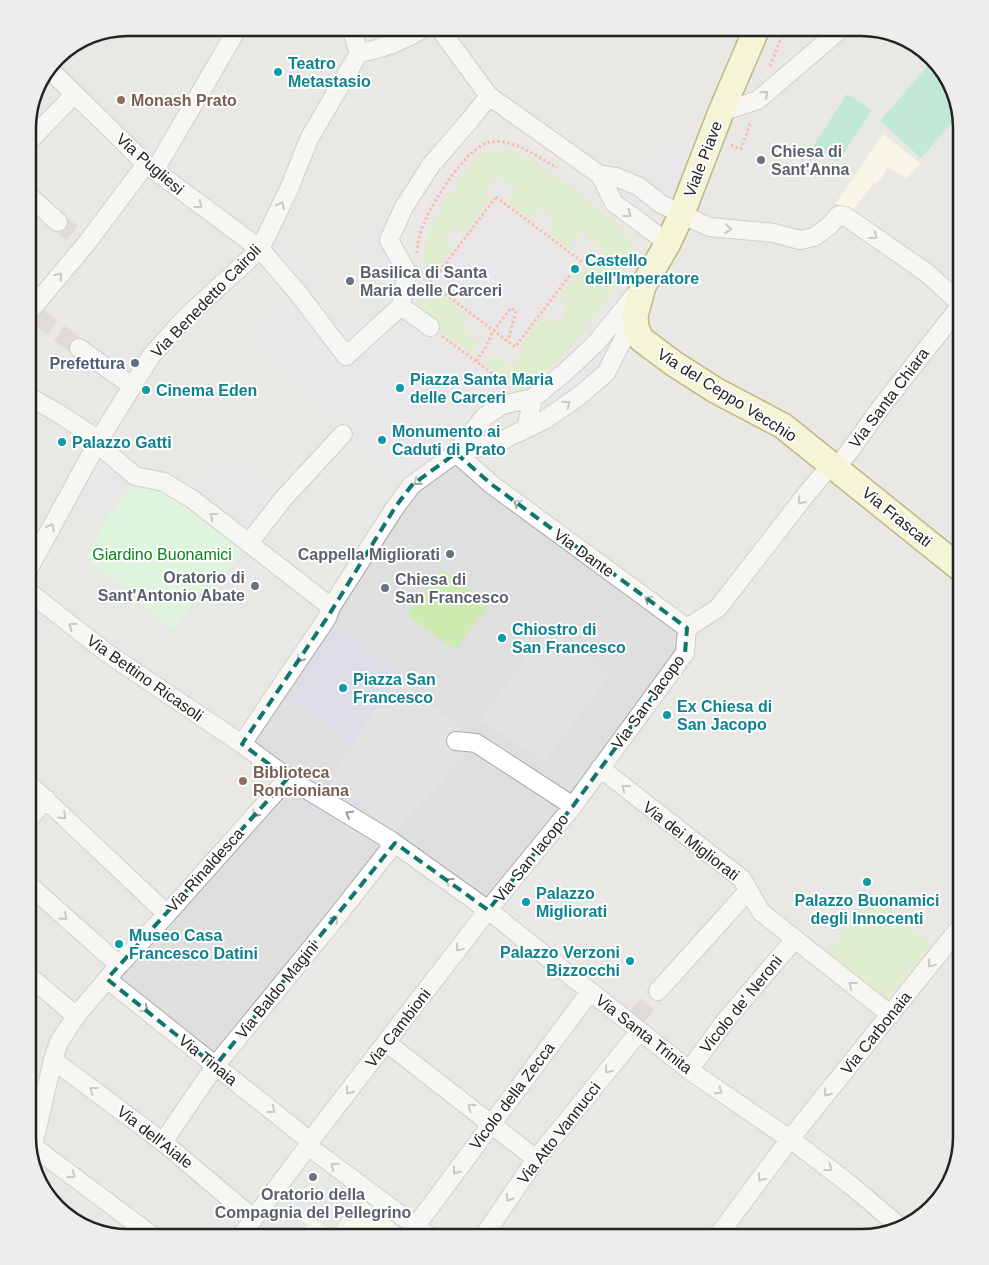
<svg xmlns="http://www.w3.org/2000/svg" width="989" height="1265" viewBox="0 0 989 1265" font-family="Helvetica,sans-serif">
	<style>
		.residential { fill: #e0dfdf }
		.education { fill: #ffffe5 }
		.grass { fill: #cdebb0 }
		.park { fill: #c8facc }
		.pitch { fill: #88e0be }
		.parking { fill: #e2e2e2 }
		.plaza { fill: #dddde8 }
		.lines { fill: none; stroke-linecap: round; stroke-linejoin: round }
		.street-tunnel { stroke: #c8c6c1; stroke-width: 18; stroke-dasharray: 18 9; stroke-linecap: butt }
		.street-casing { stroke: #a9a9a9; stroke-width: 20 }
		.secondary-casing { stroke: #707d05; stroke-width: 28 }
		.path { stroke: #fa8072; stroke-width: 3; stroke-dasharray: 2.5 2.5; stroke-linecap: butt }
		.street { stroke: #fff; stroke-width: 18 }
		.secondary { stroke: #f7fabf; stroke-width: 25 }
		.oneway { stroke: #9c9c9c }
		.marked { fill: none; stroke: #0f766e; stroke-width: 4; stroke-dasharray: 10 6; stroke-linejoin: round }
		.culture-dot { fill: #0f9aa8; stroke: #fff; stroke-width: 2 }
		.education-dot { fill: #8d6e63; stroke: #fff; stroke-width: 2 }
		.worship-dot { fill: #6b7280; stroke: #fff; stroke-width: 2 }
		.service-dot { fill: #5c6f8a; stroke: #fff; stroke-width: 2 }
		.labels { text-anchor: middle; dominant-baseline: central; stroke-width: 4; stroke-linejoin: round; paint-order: stroke }
		.culture-label { font-size: 16px; font-weight: bold; fill: #0d838f; stroke: #fff; text-anchor: start }
		.education-label { font-size: 16px; font-weight: bold; fill: #785e54; stroke: #fff; text-anchor: start }
		.worship-label { font-size: 16px; font-weight: bold; fill: #5b616d; stroke: #fff; text-anchor: start }
		.street-label { font-size: 16px; fill: #222; stroke: #fff }
		.service-label { font-size: 16px; font-weight: bold; fill: #4e5e75; stroke: #fff; text-anchor: end }
		.park-label { font-size: 16px; fill: #0c8416; stroke: #fff }
		.rim { fill: none; stroke: #222; stroke-width: 2.5 }
	</style>
	<rect width="100%" height="100%" fill="#f2efe9"/>
	<path class="residential" d="M128 28H867L911 41 945 72 961 128V1137L948 1187 917 1221 861 1237H128L78 1224 44 1193 28 1137V121L38 84 61 53 90 35Z"/>
	<path class="education" d="M883 134 920 163 907 178 888 168 877 184 874 182 851 213 836 203Z
		M364 1201 411 1237H310L303 1232 308 1225 300 1219 305 1212 333 1233 343 1218 347 1221Z"/>
	<path class="grass" d="M500 148 523 156 562 180 618 225 636 248 619 280 600 309 577 340 536 383 519 391 486 364 493 354 512 367 525 350 520 346 542 317 552 323 565 318V302L559 296 581 267 588 271 605 249 581 232 569 248 549 233 554 226 549 212 534 211 529 218 508 201 516 190 498 176 484 193 491 197 463 233 454 226 444 239 454 246 431 277 425 273 424 247 439 210 462 177 482 153Z
		M439 291 469 317 462 328 479 342 471 353 413 310 421 297 430 303Z
		M442 569 489 604 455 650 407 615Z
		M874 896 931 946 882 1004 824 956Z"/>
	<path class="park" d="M133 484 149 485 166 492 243 549 226 574 211 591 205 587 173 630 86 559 105 520Z"/>
	<path class="pitch" d="M932 61 945 72 958 116 921 158 880 121Z
		M847 94 872 110 838 162 813 146Z"/>
	<path class="parking" d="M484 125H499L511 128 547 144 603 186 599 193 588 184 562 165 522 144 495 137 485 139 476 144 464 155 432 200 416 232 411 257 399 242 411 213 439 168 473 130Z
		M629 344 658 363 650 377 594 403 587 394Z
		M318 523 360 554 331 595 291 565Z
		M547 629 610 674 544 762 480 720Z
		M398 676 458 727 475 740 473 748 394 832 329 780Z
		M626 743 644 758 627 779 609 765Z
		M742 905 786 942 771 963 724 926Z
		M440 1202 475 1231 471 1237H445L424 1222Z"/>
	<path class="plaza" d="M686 133 694 136 670 202 632 175Z
		M628 187 663 210 656 225 617 195Z
		M495 202 576 261 515 342 436 282Z
		M379 226 399 242 425 273 412 290 421 297 413 310 427 330 515 396 490 400 399 488 346 438 340 430 286 379 243 335 293 296 259 257 272 238 318 285 306 297 339 331 350 320 359 328 391 297 381 286 389 278 358 246Z
		M628 310 604 360 578 385 545 407 538 409 542 402 573 374Z
		M99 440 110 448 135 476 103 517 67 497Z
		M225 458 281 504 245 548 188 503Z
		M28 586 51 610 28 644Z
		M333 623 398 676 353 744 289 700Z
		M305 763 394 832 386 848 285 792Z"/>
	<g class="lines">
		<path class="street-tunnel" d="M58 222 82 241
			M38 317 79 348
			M636 1018 658 991"/>
		<g class="street-casing">
			<path id="street" d="M351 28 359 53
				M439 28 489 96 600 175 614 203 668 243
				M359 53C383 49 403 41 424 28
				M49 69 146 164 260 249 298 293 346 356 401 306
				M721 112 758 100 842 28
				M28 142 75 94
				M155 170 238 28
				M600 175 616 177 638 186 661 204 709 227 774 233 800 240 814 237 829 226 839 215 845 216 927 273 961 304
				M28 195 58 222
				M28 313 86 244 146 164
				M430 327 401 306 407 272 389 240 404 207 431 165 470 120 489 96
				M79 348 132 386
				M28 396 58 413 99 440 108 453 135 476 164 482 192 499 331 607
				M526 429 533 398 563 374 596 343 639 290
				M456 453 491 484 687 628
				M456 453 499 442 546 419 579 396 606 373 635 316
				M837 468 885 402 961 305
				M249 543 283 499 343 434
				M28 570 99 440 151 356 185 318 260 249 289 189 309 139 359 53
				M28 591 107 653 242 744 288 778 390 840 488 910 689 1070 797 1144 853 1187 899 1226
				M687 628 718 608 808 492 832 464
				M456 741 476 743 573 806
				M242 744 327 618 331 607 396 506 412 485 456 453 484 417 502 405 533 398
				M600 768 742 879 761 912 891 1015
				M28 783 167 914
				M28 820 46 799
				M28 884 119 965
				M28 975 76 1016
				M107 979 310 1141
				M658 991 748 891
				M387 1043 536 1159
				M53 1060 163 1142 254 1219
				M689 1070 726 1020 795 939
				M163 1142 215 1066 330 925 389 850 390 840
				M30 1144 154 1237
				M33 1146 53 1060 59 1042 76 1016 119 965 167 914 288 778
				M308 1146 430 1237
				M415 1227 590 992
				M240 1237 308 1146 310 1141 488 910 573 806 685 653 687 628
				M483 1237 536 1159 639 1032
				M717 1237 790 1139 961 926"/>
		</g>
		<g class="secondary-casing">
			<path id="secondary" d="M757 28 721 112 682 213 668 243 643 286 635 316 636 328 641 339 673 363 715 390 783 426 961 569"/>
		</g>
		<path class="path" d="M770 66 785 28
			M731 145 741 149 751 121
			M496 197 581 261 515 347 431 283Z
			M417 253C418 247 418 240 420 234 426 211 466 146 490 142 513 138 538 157 557 168
			M442 336 509 386
			M476 361 486 347 492 333 511 308 516 311 508 341"/>
		<use href="#street" class="street"/>
		<use href="#secondary" class="secondary"/>
	</g>
	<defs><path id="oneway-chevron" d="M-2-3.5L2.5 0L-2 3.5" fill="none" stroke-width="1.6" stroke-linecap="round" stroke-linejoin="round" transform="scale(1.25)"/></defs>
	<g class="oneway">
		<use href="#oneway-chevron" transform="translate(765 94) rotate(-41)"/>
		<use href="#oneway-chevron" transform="translate(199 205) rotate(36)"/>
		<use href="#oneway-chevron" transform="translate(281 205) rotate(-65)"/>
		<use href="#oneway-chevron" transform="translate(628 214) rotate(38)"/>
		<use href="#oneway-chevron" transform="translate(728 229) rotate(6)"/>
		<use href="#oneway-chevron" transform="translate(874 236) rotate(36)"/>
		<use href="#oneway-chevron" transform="translate(59 276) rotate(-50)"/>
		<use href="#oneway-chevron" transform="translate(567 404) rotate(-35)"/>
		<use href="#oneway-chevron" transform="translate(417 482) rotate(140)"/>
		<use href="#oneway-chevron" transform="translate(801 501) rotate(128)"/>
		<use href="#oneway-chevron" transform="translate(517 503) rotate(-144)"/>
		<use href="#oneway-chevron" transform="translate(213 516) rotate(-142)"/>
		<use href="#oneway-chevron" transform="translate(51 527) rotate(-62)"/>
		<use href="#oneway-chevron" transform="translate(648 599) rotate(-144)"/>
		<use href="#oneway-chevron" transform="translate(72 626) rotate(-143)"/>
		<use href="#oneway-chevron" transform="translate(300 659) rotate(124)"/>
		<use href="#oneway-chevron" transform="translate(625 788) rotate(-142)"/>
		<use href="#oneway-chevron" transform="translate(255 814) rotate(132)"/>
		<use href="#oneway-chevron" transform="translate(349 814) rotate(-149)"/>
		<use href="#oneway-chevron" transform="translate(63 816) rotate(44)"/>
		<use href="#oneway-chevron" transform="translate(449 881) rotate(-144)"/>
		<use href="#oneway-chevron" transform="translate(64 917) rotate(42)"/>
		<use href="#oneway-chevron" transform="translate(335 919) rotate(-52)"/>
		<use href="#oneway-chevron" transform="translate(459 948) rotate(127)"/>
		<use href="#oneway-chevron" transform="translate(931 964) rotate(129)"/>
		<use href="#oneway-chevron" transform="translate(852 985) rotate(-142)"/>
		<use href="#oneway-chevron" transform="translate(145 1009) rotate(38)"/>
		<use href="#oneway-chevron" transform="translate(608 1070) rotate(129)"/>
		<use href="#oneway-chevron" transform="translate(93 1090) rotate(-143)"/>
		<use href="#oneway-chevron" transform="translate(349 1091) rotate(128)"/>
		<use href="#oneway-chevron" transform="translate(719 1091) rotate(34)"/>
		<use href="#oneway-chevron" transform="translate(827 1093) rotate(129)"/>
		<use href="#oneway-chevron" transform="translate(471 1107) rotate(-143)"/>
		<use href="#oneway-chevron" transform="translate(272 1110) rotate(39)"/>
		<use href="#oneway-chevron" transform="translate(334 1166) rotate(-143)"/>
		<use href="#oneway-chevron" transform="translate(829 1168) rotate(37)"/>
		<use href="#oneway-chevron" transform="translate(456 1171) rotate(126)"/>
		<use href="#oneway-chevron" transform="translate(72 1175) rotate(37)"/>
		<use href="#oneway-chevron" transform="translate(761 1178) rotate(127)"/>
		<use href="#oneway-chevron" transform="translate(509 1198) rotate(124)"/>
	</g>
	<path d="M0 0H989V1265H0ZM456 453 491 484 687 628 685 653 573 806 488 910 395 843 215 1066 107 979 288 778 242 744 327 618 396 506 412 485Z" fill="#f2efe9" fill-opacity=".55" fill-rule="evenodd"/>
	<path class="marked" d="M456 453 491 484 687 628 685 653 573 806 488 910 395 843 215 1066 107 979 288 778 242 744 327 618 396 506 412 485Z"/>
	<g class="culture-dot">
		<circle cx="278" cy="72" r="5"/>
		<circle cx="575" cy="269" r="5"/>
		<circle cx="400" cy="388" r="5"/>
		<circle cx="146" cy="390" r="5"/>
		<circle cx="382" cy="440" r="5"/>
		<circle cx="62" cy="442" r="5"/>
		<circle cx="502" cy="638" r="5"/>
		<circle cx="343" cy="688" r="5"/>
		<circle cx="667" cy="715" r="5"/>
		<circle cx="867" cy="882" r="5"/>
		<circle cx="526" cy="902" r="5"/>
		<circle cx="119" cy="944" r="5"/>
		<circle cx="630" cy="961" r="5"/>
	</g>
	<g class="education-dot">
		<circle cx="121" cy="100" r="5"/>
		<circle cx="243" cy="781" r="5"/>
	</g>
	<g class="worship-dot">
		<circle cx="761" cy="160" r="5"/>
		<circle cx="350" cy="281" r="5"/>
		<circle cx="450" cy="554" r="5"/>
		<circle cx="255" cy="586" r="5"/>
		<circle cx="385" cy="588" r="5"/>
		<circle cx="313" cy="1177" r="5"/>
	</g>
	<circle class="service-dot" cx="135" cy="363" r="5"/>
	<g class="labels">
		<g class="culture-label">
			<text x="288" y="63">Teatro<tspan x="288" dy="18">Metastasio</tspan></text>
			<text x="585" y="260">Castello<tspan x="585" dy="18">dell'Imperatore</tspan></text>
			<text x="410" y="379">Piazza Santa Maria<tspan x="410" dy="18">delle Carceri</tspan></text>
			<text x="156" y="390">Cinema Eden</text>
			<text x="392" y="431">Monumento ai<tspan x="392" dy="18">Caduti di Prato</tspan></text>
			<text x="72" y="442">Palazzo Gatti</text>
			<text x="512" y="629">Chiostro di<tspan x="512" dy="18">San Francesco</tspan></text>
			<text x="353" y="679">Piazza San<tspan x="353" dy="18">Francesco</tspan></text>
			<text x="677" y="706">Ex Chiesa di<tspan x="677" dy="18">San Jacopo</tspan></text>
			<text x="536" y="893">Palazzo<tspan x="536" dy="18">Migliorati</tspan></text>
			<text x="867" y="900" text-anchor="middle">Palazzo Buonamici<tspan x="867" dy="18">degli Innocenti</tspan></text>
			<text x="129" y="935">Museo Casa<tspan x="129" dy="18">Francesco Datini</tspan></text>
			<text x="620" y="952" text-anchor="end">Palazzo Verzoni<tspan x="620" dy="18">Bizzocchi</tspan></text>
		</g>
		<g class="education-label">
			<text x="131" y="100">Monash Prato</text>
			<text x="253" y="772">Biblioteca<tspan x="253" dy="18">Roncioniana</tspan></text>
		</g>
		<g class="worship-label">
			<text x="771" y="151">Chiesa di<tspan x="771" dy="18">Sant'Anna</tspan></text>
			<text x="360" y="272">Basilica di Santa<tspan x="360" dy="18">Maria delle Carceri</tspan></text>
			<text x="440" y="554" text-anchor="end">Cappella Migliorati</text>
			<text x="245" y="577" text-anchor="end">Oratorio di<tspan x="245" dy="18">Sant'Antonio Abate</tspan></text>
			<text x="395" y="579">Chiesa di<tspan x="395" dy="18">San Francesco</tspan></text>
			<text x="313" y="1194" text-anchor="middle">Oratorio della<tspan x="313" dy="18">Compagnia del Pellegrino</tspan></text>
		</g>
		<g class="street-label">
			<text transform="translate(703 159) rotate(-69)">Viale Piave</text>
			<text transform="translate(150 164) rotate(41)">Via Pugliesi</text>
			<text transform="translate(206 301) rotate(-46)">Via Benedetto Cairoli</text>
			<text transform="translate(727 395) rotate(32)">Via del Ceppo Vecchio</text>
			<text transform="translate(889 398) rotate(-53)">Via Santa Chiara</text>
			<text transform="translate(897 517) rotate(39)">Via Frascati</text>
			<text transform="translate(584 553) rotate(36)">Via Dante</text>
			<text transform="translate(145 678) rotate(35)">Via Bettino Ricasoli</text>
			<text transform="translate(648 702) rotate(-54)">Via San Jacopo</text>
			<text transform="translate(691 841) rotate(38)">Via dei Migliorati</text>
			<text transform="translate(531 858) rotate(-51)">Via San Iacopo</text>
			<text transform="translate(205 870) rotate(-48)">Via Rinaldesca</text>
			<text transform="translate(277 990) rotate(-51)">Via Baldo Magini</text>
			<text transform="translate(741 1004) rotate(-51)">Vicolo de' Neroni</text>
			<text transform="translate(398 1028) rotate(-52)">Via Cambioni</text>
			<text transform="translate(876 1033) rotate(-51)">Via Carbonaia</text>
			<text transform="translate(644 1034) rotate(38)">Via Santa Trinita</text>
			<text transform="translate(208 1060) rotate(39)">Via Tinaia</text>
			<text transform="translate(512 1096) rotate(-53)">Vicolo della Zecca</text>
			<text transform="translate(559 1133) rotate(-52)">Via Atto Vannucci</text>
			<text transform="translate(155 1137) rotate(38)">Via dell'Aiale</text>
		</g>
		<g class="service-label">
			<text x="125" y="363">Prefettura</text>
		</g>
		<g class="park-label">
			<text x="162" y="554">Giardino Buonamici</text>
		</g>
	</g>
	<path d="M0 0H989V1265H0ZM128 36H861A92 92 0 0 1 953 128V1137A92 92 0 0 1 861 1229H128A92 92 0 0 1 36 1137V128A92 92 0 0 1 128 36Z" fill="#ededed" fill-rule="evenodd"/>
	<path class="rim" d="M128 36H861A92 92 0 0 1 953 128V1137A92 92 0 0 1 861 1229H128A92 92 0 0 1 36 1137V128A92 92 0 0 1 128 36Z"/>
</svg>
